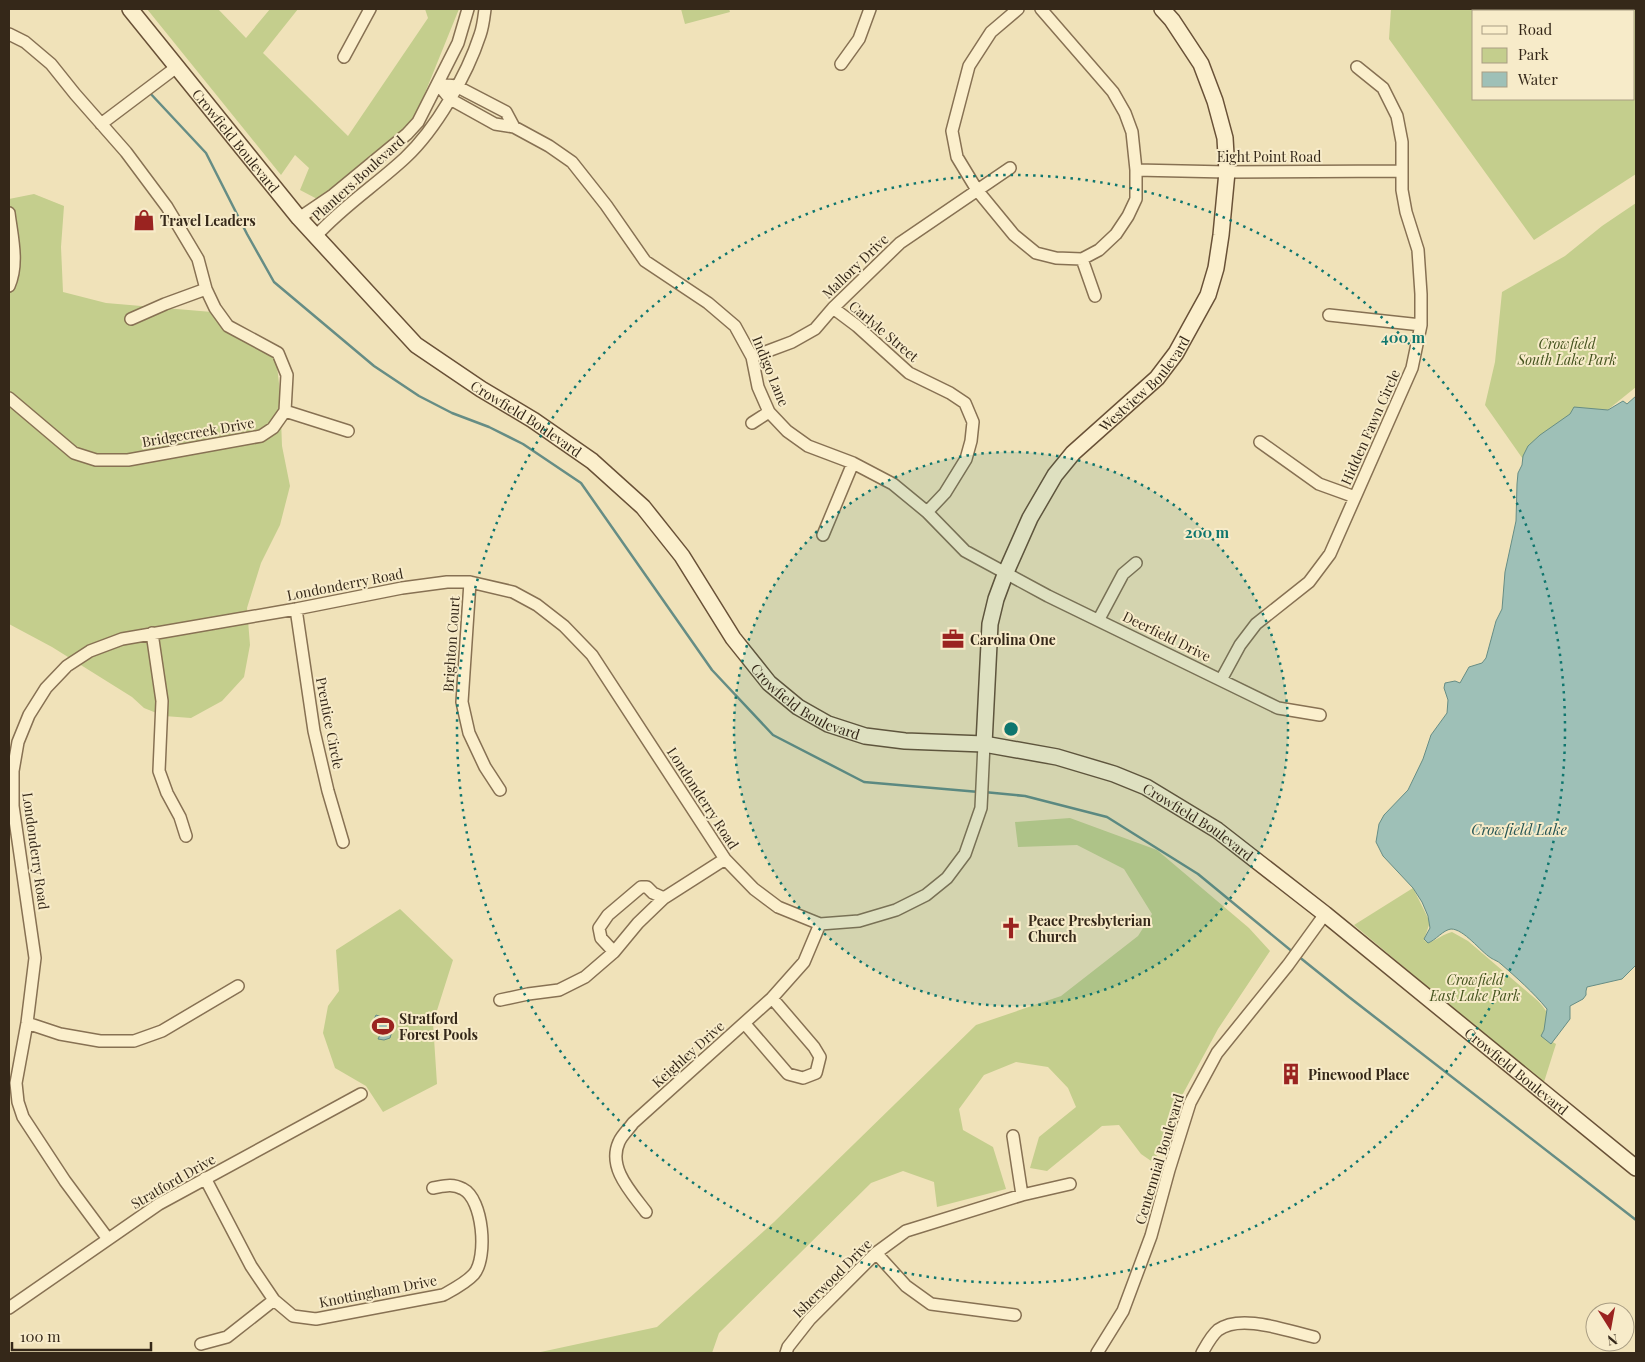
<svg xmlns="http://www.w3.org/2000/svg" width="1645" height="1362" viewBox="0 0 1645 1362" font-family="'Playfair Display',serif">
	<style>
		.green { fill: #c4ce8d; fill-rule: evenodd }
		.water { fill: #9ec0b7; stroke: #668d85 }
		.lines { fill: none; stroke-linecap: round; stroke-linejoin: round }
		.stream { stroke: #668d85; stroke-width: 2.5 }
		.street-casing { stroke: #877153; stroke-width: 14 }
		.secondary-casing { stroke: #695137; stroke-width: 18 }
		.street { stroke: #fbefcc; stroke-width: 11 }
		.secondary { stroke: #fbefcc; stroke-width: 15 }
		.ring { fill: none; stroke: #0f766e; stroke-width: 2.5; stroke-dasharray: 2.5 5 }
		.labels { text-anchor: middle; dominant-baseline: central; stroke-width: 4; stroke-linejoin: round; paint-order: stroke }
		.street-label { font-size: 14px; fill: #352819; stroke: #f7ebc9 }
		.poi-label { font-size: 14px; font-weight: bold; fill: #352819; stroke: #f7ebc9; text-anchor: start }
		.park-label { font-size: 14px; font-style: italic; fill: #44531e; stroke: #f7ebc9 }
		.water-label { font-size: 15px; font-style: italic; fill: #275655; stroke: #f7ebc9 }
		.centre { fill: #0f766e; stroke: #f7ebc9; stroke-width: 2.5 }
		.ring-label { font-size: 15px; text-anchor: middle; font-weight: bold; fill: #0f766e; stroke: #f7ebc9; stroke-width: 4; stroke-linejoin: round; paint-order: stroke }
	</style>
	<rect width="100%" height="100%" fill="#f0e2b9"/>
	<path class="green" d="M147 9H218L246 38 270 9H298L263 53 348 136 428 18 425 9H459L412 125 321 201 300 190 309 168 295 155 281 175Z
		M681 9H729L730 12 685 24Z
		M1391 9H1636V174L1534 240 1389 39ZM1474 11H1634V99H1474Z
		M34 194 64 206 61 247 63 292 106 303 212 312 276 356 280 393 282 446 290 486 280 525 261 563 247 608 250 645 244 677 222 701 191 718 164 716 144 708 132 697 52 647 9 624V199Z
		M1636 203V387L1600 416 1525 462 1485 405 1495 362 1502 292 1565 256 1602 226Z
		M1070 818 1157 850 1249 928 1270 951 1218 1029 1172 1114 1154 1163 1141 1154 1119 1125 1102 1126 1047 1171 1030 1168 1039 1137 1076 1107 1068 1088 1048 1067 1016 1062 984 1075 959 1109 963 1130 993 1147 1006 1189 937 1207 934 1182 903 1171 871 1183 719 1333 712 1353H536L657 1327 774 1222 976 1025 1061 996 1138 936 1152 914 1124 869 1077 845 1018 847 1015 822Z
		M1413 888 1430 922 1424 940 1428 943C1437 940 1443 934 1452 932L1468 941 1538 1001C1552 1016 1549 1018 1542 1036L1556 1044 1544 1082 1513 1059 1354 925Z
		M400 909 453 960 433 1023 437 1084 383 1112 366 1086 335 1068 323 1033 328 1006 339 991 336 950Z"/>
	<path class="water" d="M1636 396V965L1622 979 1587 987 1586 991V995L1583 999 1570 1006V1019L1551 1044 1541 1036 1544 1030 1547 1009C1533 992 1517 978 1501 964 1498 961 1494 960 1491 958 1480 951 1464 929 1451 929 1443 930 1436 940 1428 943L1424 939 1430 928 1428 916 1422 902 1413 888 1383 856 1376 842 1379 824 1384 815 1408 790 1423 759 1431 735 1447 713 1448 700 1444 688 1445 683 1455 681 1460 683 1469 667 1482 663 1486 658 1496 621 1502 609 1505 572 1516 521 1517 484 1518 473 1522 465 1523 456 1528 446 1540 435 1570 414 1574 407 1608 410 1623 401 1627 404Z
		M376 1015 385 1018 393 1028 390 1038 384 1040 378 1039 382 1031 372 1024Z"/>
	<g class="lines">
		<path class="stream" d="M149 92 206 153 247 234 274 282 374 366 419 396 452 413 489 427 523 444 581 483 712 670 773 735 864 782 979 792
			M984 792 1025 796 1107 817 1198 874 1294 953
			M1298 956 1349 997 1636 1220"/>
		<g class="street-casing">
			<path id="street" d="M1018 9 991 32 969 66 952 131 957 157 977 190 1014 235 1036 253 1056 258 1082 259 1099 250 1116 234 1128 216 1136 199V170L1132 132 1125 113 1113 92 1041 9
				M9 34 25 42 51 64 75 94 126 152 167 207 198 259 206 289 215 308 228 326 278 353 287 375 285 411 273 428 261 436 128 460H96L74 453 9 398
				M344 57 370 9
				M841 64 859 39 870 9
				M101 124 178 66
				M514 127 506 112 456 86 438 84 450 99 495 124 514 127 549 146 572 162 606 205 645 261 708 303 735 326 752 357 758 387 769 412 787 431 808 446 853 463 893 484 927 512 965 551 1048 596 1278 708 1320 715
				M1136 170 1227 172 1402 171
				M9 213C12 237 19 263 9 286
				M299 218 333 195 407 134 418 122 458 43 468 9
				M316 236C343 206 376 185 405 158 436 129 467 75 480 35 483 27 484 17 485 9
				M1082 259 1095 296
				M833 308 857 326 909 373 950 393 965 403 973 422 971 441 966 459 945 493 927 512
				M1329 315 1421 325
				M131 319 165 304 206 289
				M752 357 792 342 815 329 833 308 900 243 1010 168
				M285 411 348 431
				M752 423 769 412
				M1260 442 1319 484 1355 497
				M823 535 853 463
				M470 582 462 702 469 733 485 767 500 790
				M296 609 314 731 328 791 343 842
				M1099 619 1123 574 1136 563
				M152 633 162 701 159 771 167 793 180 817 186 836
				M1221 680 1240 645 1256 624 1309 582 1330 554 1412 368 1421 325V294L1418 250 1406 212 1402 190V142L1397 116 1383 88 1357 67
				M614 952 601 938 599 928 608 915 641 887H647L653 893 664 898
				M500 1000 528 994 559 990 585 977 614 952 638 923 664 898 725 859
				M27 1023 60 1034 100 1041H134L162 1031 238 986
				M745 1024 788 1074 803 1078 816 1073 820 1057 814 1047 772 998
				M1013 1136 1022 1195
				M205 1178 251 1266 274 1300 293 1316 316 1319 443 1295C454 1289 466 1283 474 1274 488 1257 483 1199 463 1189 452 1183 444 1186 433 1188
				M646 1212C632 1193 607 1168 619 1142 622 1135 629 1129 633 1123L772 998 804 962 820 924
				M108 1239 65 1181 23 1117 18 1102 16 1083 27 1023 35 958 13 806V771L18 742 29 715 46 688 67 666 90 651 122 639 296 609 402 588 447 582H470L513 592 537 605 564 626 592 655 725 859 754 889 778 907 820 924 859 921 896 910 926 895 947 878 965 854 981 808 984 744
				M876 1253 906 1286 931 1304 1015 1315
				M9 1308 159 1204 361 1094
				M201 1344 227 1337 274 1300
				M786 1353 788 1347 810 1319 876 1253 906 1231 1022 1195 1070 1184
				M1097 1353 1123 1311 1151 1236 1169 1170 1190 1103 1217 1053 1288 965 1325 914
				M1202 1353C1206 1346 1211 1336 1218 1330 1241 1313 1287 1331 1314 1337"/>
		</g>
		<g class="secondary-casing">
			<g id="secondary">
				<path id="s1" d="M130 9 299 218 416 345 481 389 533 420 592 461 643 507 682 556 733 638 769 683 798 707 828 724 865 736 905 741 984 744 1057 757 1114 774 1146 787 1217 830 1325 914 1636 1168"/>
				<path id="s2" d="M984 744 990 624 996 599 1006 572 1030 518 1055 475 1073 453 1157 378 1176 353 1208 295 1216 268 1221 235 1227 172 1225 138 1215 101 1201 64 1172 20 1162 9"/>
			</g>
		</g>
		<use href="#street" class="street"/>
		<use href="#secondary" class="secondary"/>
	</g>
	<circle cx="1011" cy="729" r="277" fill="#0f766e" fill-opacity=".12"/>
	<g class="ring">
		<circle cx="1011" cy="729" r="277"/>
		<circle cx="1011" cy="729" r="554"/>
	</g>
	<defs>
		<g id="shop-bare" transform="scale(1.725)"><path d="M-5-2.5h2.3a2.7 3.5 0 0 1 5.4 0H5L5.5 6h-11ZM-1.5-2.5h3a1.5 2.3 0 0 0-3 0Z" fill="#9a2320" stroke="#f7ebc9" stroke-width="2.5" paint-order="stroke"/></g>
		<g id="office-bare" transform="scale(1.725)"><path d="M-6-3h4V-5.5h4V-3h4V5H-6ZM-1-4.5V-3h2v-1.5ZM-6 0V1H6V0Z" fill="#9a2320" stroke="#f7ebc9" stroke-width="2.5" paint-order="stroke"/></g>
		<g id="church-bare" transform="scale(1.725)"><path d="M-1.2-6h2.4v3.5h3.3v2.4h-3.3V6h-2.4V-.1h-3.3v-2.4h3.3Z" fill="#9a2320" stroke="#f7ebc9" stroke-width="2.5" paint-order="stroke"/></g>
		<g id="stadium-bare" transform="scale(1.725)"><path d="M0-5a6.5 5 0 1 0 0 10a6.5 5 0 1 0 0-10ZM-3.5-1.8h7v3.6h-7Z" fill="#9a2320" stroke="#f7ebc9" stroke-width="2.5" paint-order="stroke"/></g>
		<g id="building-bare" transform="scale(1.725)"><path d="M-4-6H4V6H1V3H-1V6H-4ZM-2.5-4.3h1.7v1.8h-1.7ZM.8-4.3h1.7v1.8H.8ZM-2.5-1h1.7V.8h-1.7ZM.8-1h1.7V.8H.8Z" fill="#9a2320" stroke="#f7ebc9" stroke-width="2.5" paint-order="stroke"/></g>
	</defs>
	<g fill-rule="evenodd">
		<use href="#shop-bare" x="144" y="220"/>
		<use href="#office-bare" x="953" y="639"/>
		<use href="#church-bare" x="1011" y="928"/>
		<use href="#stadium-bare" x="383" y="1026"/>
		<use href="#building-bare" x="1291" y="1074"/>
	</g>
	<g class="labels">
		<g class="street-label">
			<text stroke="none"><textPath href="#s1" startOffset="169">Crowfield Boulevard</textPath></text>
			<text x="1269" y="156">Eight Point Road</text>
			<text transform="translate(358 178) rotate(-42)">Planters Boulevard</text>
			<text transform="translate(855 266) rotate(-44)">Mallory Drive</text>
			<text transform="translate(884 331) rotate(40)">Carlyle Street</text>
			<text transform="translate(771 371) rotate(68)">Indigo Lane</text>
			<text stroke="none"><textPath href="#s2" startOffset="412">Westview Boulevard</textPath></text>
			<text stroke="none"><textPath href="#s1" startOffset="574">Crowfield Boulevard</textPath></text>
			<text transform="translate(1370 427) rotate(-66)">Hidden Fawn Circle</text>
			<text transform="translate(198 432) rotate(-10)">Bridgecreek Drive</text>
			<text transform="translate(345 584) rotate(-11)">Londonderry Road</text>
			<text transform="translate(1167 636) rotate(26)">Deerfield Drive</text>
			<text transform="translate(451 644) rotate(-86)">Brighton Court</text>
			<text stroke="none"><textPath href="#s1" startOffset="979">Crowfield Boulevard</textPath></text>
			<text transform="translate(330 723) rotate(79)">Prentice Circle</text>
			<text transform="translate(703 798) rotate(57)">Londonderry Road</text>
			<text stroke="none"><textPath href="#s1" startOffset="1399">Crowfield Boulevard</textPath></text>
			<text transform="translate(36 851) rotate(82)">Londonderry Road</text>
			<text transform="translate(688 1054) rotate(-42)">Keighley Drive</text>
			<text stroke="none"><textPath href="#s1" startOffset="1804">Crowfield Boulevard</textPath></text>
			<text transform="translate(1159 1159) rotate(-73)">Centennial Boulevard</text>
			<text transform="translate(173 1181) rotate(-30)">Stratford Drive</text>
			<text transform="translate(832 1278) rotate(-45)">Isherwood Drive</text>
			<text transform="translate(378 1291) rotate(-11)">Knottingham Drive</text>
		</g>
		<g class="poi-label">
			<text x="160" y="220">Travel Leaders</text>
			<text x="970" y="639">Carolina One</text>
			<text x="1028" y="920">Peace Presbyterian<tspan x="1028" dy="16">Church</tspan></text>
			<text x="399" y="1018">Stratford<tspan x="399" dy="16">Forest Pools</tspan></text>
			<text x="1308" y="1074">Pinewood Place</text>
		</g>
		<g class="park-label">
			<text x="1567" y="343">Crowfield<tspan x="1567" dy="16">South Lake Park</tspan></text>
			<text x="1475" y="979">Crowfield<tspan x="1475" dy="16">East Lake Park</tspan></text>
		</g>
		<g class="water-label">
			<text x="1519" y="829">Crowfield Lake</text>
		</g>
	</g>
	<circle cx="1011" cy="729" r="8" class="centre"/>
	<g class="ring-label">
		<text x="1403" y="343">400 m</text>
		<text x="1207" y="538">200 m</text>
	</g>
	<rect width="1645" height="1362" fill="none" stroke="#352819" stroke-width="20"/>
	<rect x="1472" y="10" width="162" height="90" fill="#f7ebc9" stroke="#a99d83"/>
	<rect x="1482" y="26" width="25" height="8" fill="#fbefcc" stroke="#a99d83"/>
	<text x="1518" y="35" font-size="15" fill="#352819">Road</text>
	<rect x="1482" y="48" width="25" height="15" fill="#c4ce8d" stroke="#a99d83"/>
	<text x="1518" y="60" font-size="15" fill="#352819">Park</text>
	<rect x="1482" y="72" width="25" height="15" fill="#9ec0b7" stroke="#a99d83"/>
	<text x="1518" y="85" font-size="15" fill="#352819">Water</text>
	<g transform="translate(1610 1327) rotate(169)"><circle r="24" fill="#f7ebc9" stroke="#a99d83"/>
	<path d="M0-4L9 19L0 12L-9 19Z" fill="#9a2320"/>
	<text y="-8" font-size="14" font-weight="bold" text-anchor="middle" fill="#352819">N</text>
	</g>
	<path d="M12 1342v8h139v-8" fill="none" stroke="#352819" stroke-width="2.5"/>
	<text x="20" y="1342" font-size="15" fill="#352819" stroke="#f7ebc9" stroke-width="4" paint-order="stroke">100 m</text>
</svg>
